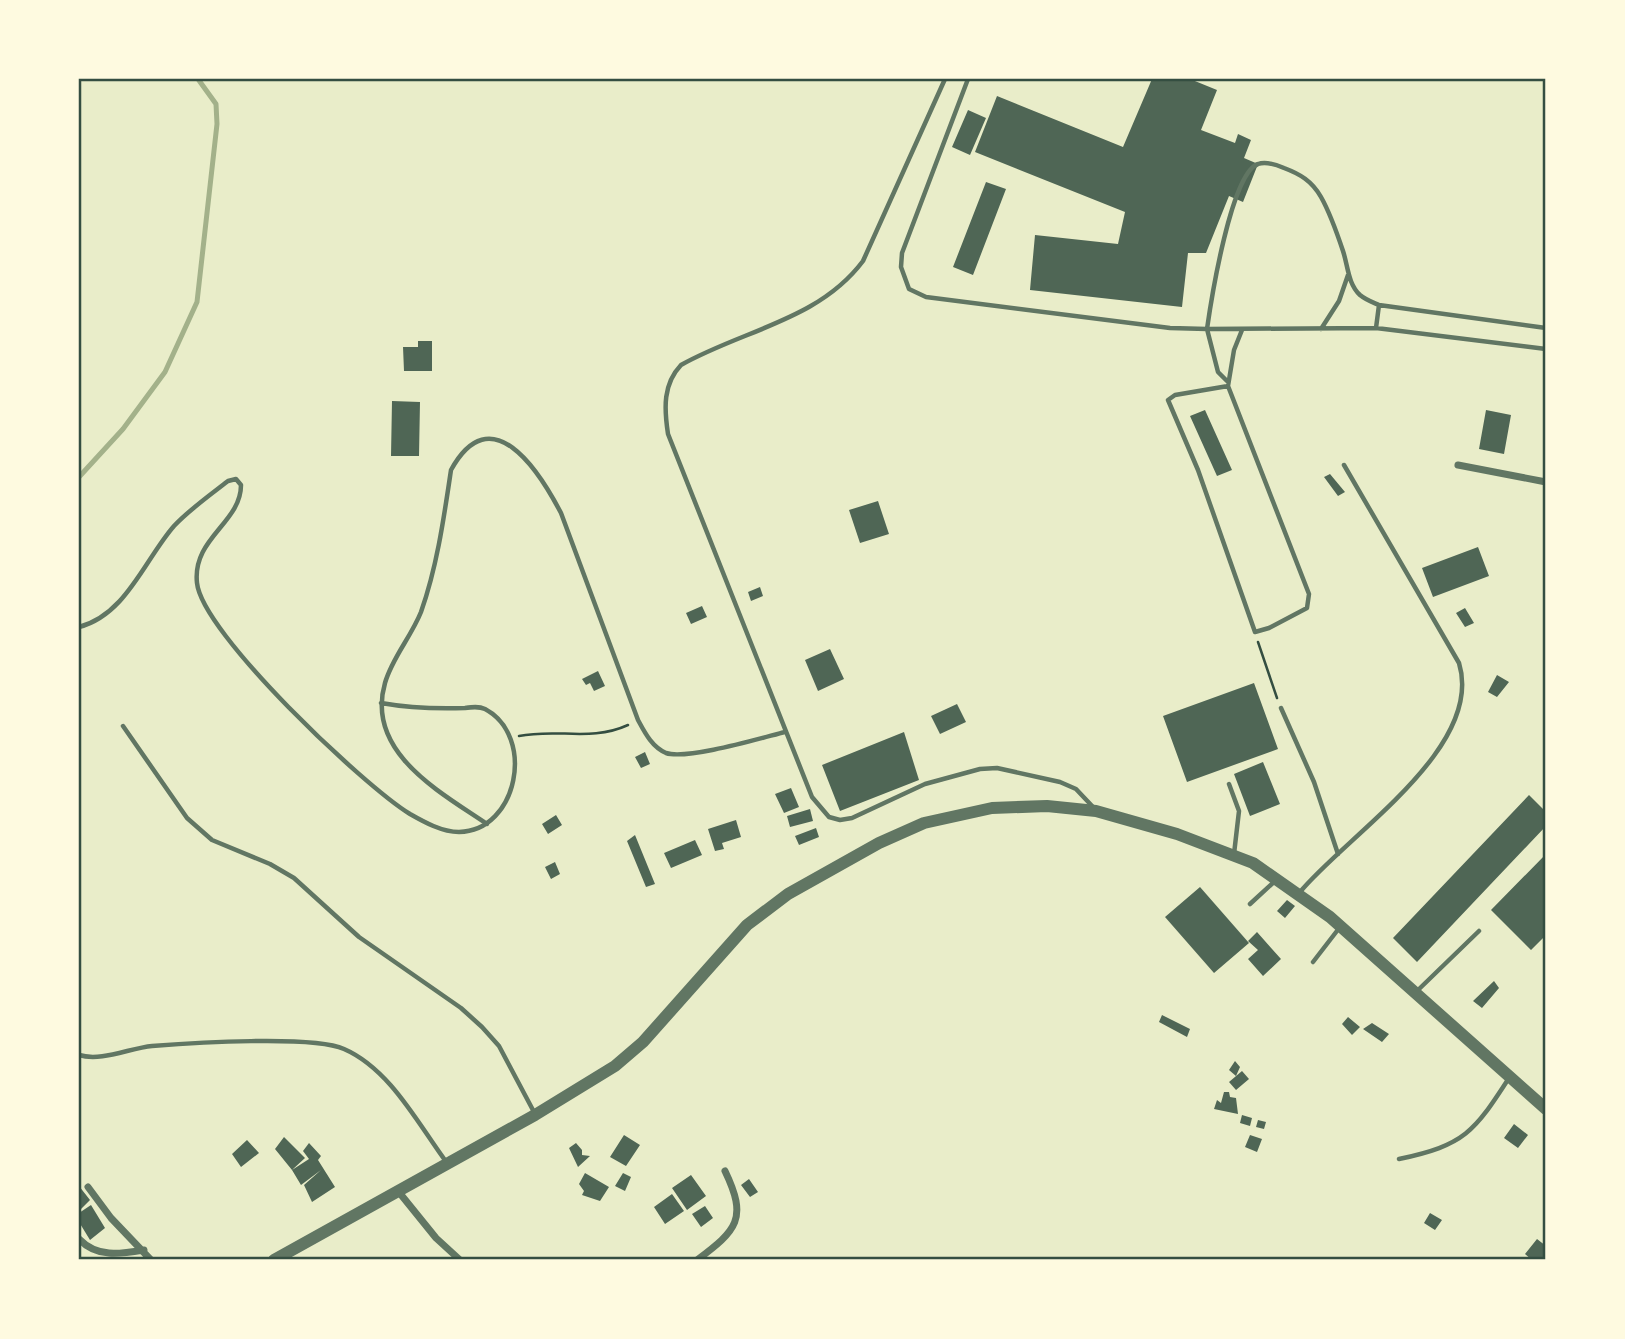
<svg xmlns="http://www.w3.org/2000/svg" width="1625" height="1339" viewBox="0 0 1625 1339" font-family="'Varela Round',sans-serif">
	<style>
		.lines { fill: none; stroke-linecap: round; stroke-linejoin: round }
		.stream { stroke: #a3b18a; stroke-width: 5 }
		.building { fill: #4f6655 }
		.path { stroke: #344e41; stroke-width: 2.5 }
		.service { stroke: #617663; stroke-width: 4.5 }
		.minor { stroke: #617663; stroke-width: 7 }
		.tertiary { stroke: #617663; stroke-width: 12 }
		.neatline { fill: none; stroke: #344e41; stroke-width: 2.5 }
	</style>
	<rect width="100%" height="100%" fill="#e9edc9"/>
	<g class="lines">
		<path class="stream" d="M79 477 123 429 165 372 197 302 217 124 216 104 198 79"/>
	</g>
	<path class="building" d="M1152 79H1190L1217 90 1201 130 1235 143 1238 134 1251 140 1244 158 1258 164 1243 202 1229 196 1206 253H1188L1182 307 1030 290 1035 235 1118 244 1125 212 975 152 997 96 1123 147Z
		M968 110 986 118 970 155 952 147Z
		M986 182 1006 189 973 275 953 267Z
		M418 341H432V371H404L403 347H418Z
		M392 401 420 402 419 456H391Z
		M1205 410 1232 470 1217 476 1190 416Z
		M1486 410 1511 415 1504 454 1479 449Z
		M1330 474 1345 492 1338 496 1324 477Z
		M878 501 889 534 860 543 849 510Z
		M1478 547 1489 576 1433 597 1422 568Z
		M760 587 763 596 751 601 748 592Z
		M702 606 707 617 691 624 686 613Z
		M1465 608 1474 623 1465 627 1456 613Z
		M830 649 844 679 818 691 805 660Z
		M598 671 605 686 594 691 590 683 586 685 582 679Z
		M1497 675 1509 682 1497 697 1488 692Z
		M1254 683 1278 749 1187 782 1163 716Z
		M957 704 966 722 940 734 931 716Z
		M904 732 919 780 840 811 822 765Z
		M645 752 650 764 641 768 635 757Z
		M1263 762 1280 804 1250 816 1234 774Z
		M791 788 799 807 784 813 775 794Z
		M1529 795 1546 812V826L1417 962 1393 938Z
		M810 809 813 821 790 827 787 816Z
		M556 815 562 825 548 834 542 824Z
		M736 820 741 837 722 843 724 849 715 851 708 829Z
		M816 828 819 837 799 845 795 836Z
		M635 835 655 884 646 887 627 841Z
		M695 840 702 855 671 868 664 853Z
		M1546 854V935L1531 950 1491 910Z
		M555 862 560 874 551 879 545 867Z
		M1200 887 1249 943 1214 973 1165 917Z
		M1287 900 1295 906 1285 918 1277 911Z
		M1257 932 1281 959 1263 976 1248 959 1258 950 1248 941Z
		M1494 981 1499 988 1482 1008 1473 1001Z
		M1162 1015 1190 1029 1187 1037 1159 1022Z
		M1348 1017 1360 1027 1352 1035 1342 1024Z
		M1372 1023 1389 1034 1382 1042 1363 1029Z
		M1235 1061 1240 1067 1236 1076 1229 1070Z
		M1242 1071 1249 1079 1236 1090 1229 1082Z
		M1224 1092H1229L1230 1097 1236 1098 1238 1114 1214 1109 1217 1100 1221 1103Z
		M1242 1115 1252 1118 1250 1126 1240 1123Z
		M1258 1120 1266 1122 1264 1129 1256 1127Z
		M1514 1124 1528 1135 1518 1148 1504 1138Z
		M624 1135 640 1145 626 1166 610 1157Z
		M1250 1135 1262 1139 1257 1152 1245 1147Z
		M284 1137 305 1158 292 1170 275 1149Z
		M247 1140 259 1153 241 1167 232 1154Z
		M309 1143 321 1156 318 1160 335 1187 312 1202 304 1185 321 1170 301 1185 292 1170 309 1159 303 1151Z
		M576 1143 582 1150V1155L590 1156 578 1167 569 1148Z
		M585 1173 609 1187 600 1201 582 1195 584 1191 579 1184Z
		M623 1173 631 1177 625 1191 615 1186Z
		M691 1175 706 1196 687 1210 672 1188Z
		M749 1179 758 1192 750 1197 741 1185Z
		M79 1186 90 1200 79 1211Z
		M672 1194 684 1211 665 1224 654 1207Z
		M91 1205 105 1228 90 1240 79 1222V1213Z
		M705 1206 713 1218 701 1227 692 1214Z
		M1430 1213 1442 1220 1435 1230 1424 1223Z
		M1537 1239 1546 1246V1260H1532L1525 1254Z"/>
	<g class="lines">
		<path class="path" d="M1258 642 1277 698
			M519 736C557 728 591 742 628 725"/>
		<path class="service" d="M945 79 863 261C819 320 743 330 681 365 663 384 664 408 668 434L812 797 829 817 840 820 852 818 925 784 980 769 997 768 1060 782 1076 789 1093 807
			M968 79 902 253 901 267 909 289 926 297 1170 328 1207 329 1218 372 1227 381
			M1376 328 1379 305
			M1546 328 1379 305C1372 302 1366 300 1360 295 1348 284 1348 266 1343 251 1337 233 1330 213 1321 197 1312 181 1300 174 1284 168 1277 165 1266 161 1258 164 1231 173 1211 301 1207 329L1376 328 1546 349
			M1321 329 1339 301 1348 275
			M1228 386 1175 395 1168 400 1198 470 1255 632 1269 628 1307 608 1309 594 1228 386 1234 350 1242 330
			M79 627C126 615 145 559 174 526 190 509 210 495 228 481L236 479 241 485C241 523 192 538 197 583 202 633 364 786 410 814 424 822 442 832 459 832 518 831 536 736 485 709 479 706 472 707 465 708 436 709 409 708 381 703
			M1281 708 1314 782 1338 854
			M123 726 187 818 212 840 270 864 294 878 359 937 461 1008 482 1027 499 1046 534 1112
			M1229 784 1239 811 1234 854
			M487 824C440 792 365 752 385 683 392 658 411 637 421 612 437 567 444 517 451 470 491 397 538 469 561 513L638 720C645 733 652 747 666 753 687 760 761 738 785 732
			M1300 892C1347 835 1485 748 1459 663L1344 465
			M1250 904 1275 881
			M1313 962 1340 927
			M1417 991 1479 931
			M79 1055C101 1062 130 1048 152 1046 191 1043 313 1035 344 1049 390 1069 418 1124 447 1163
			M1399 1159C1465 1145 1474 1132 1509 1078"/>
		<path class="minor" d="M1458 465 1546 482
			M88 1187 111 1218 151 1260
			M398 1191 436 1238 460 1260
			M79 1239C97 1258 120 1254 144 1250
			M697 1260C737 1230 748 1219 725 1171"/>
		<path class="tertiary" d="M274 1260 535 1115 615 1066 643 1042 747 925 788 894 879 843 924 823 992 808 1047 806 1096 811 1177 834 1253 863 1330 917 1546 1109"/>
	</g>
	<rect width="1625" height="1339" fill="none" stroke="#fefae0" stroke-width="161"/>
	<rect x="80" y="80" width="1464" height="1178" class="neatline"/>
</svg>
